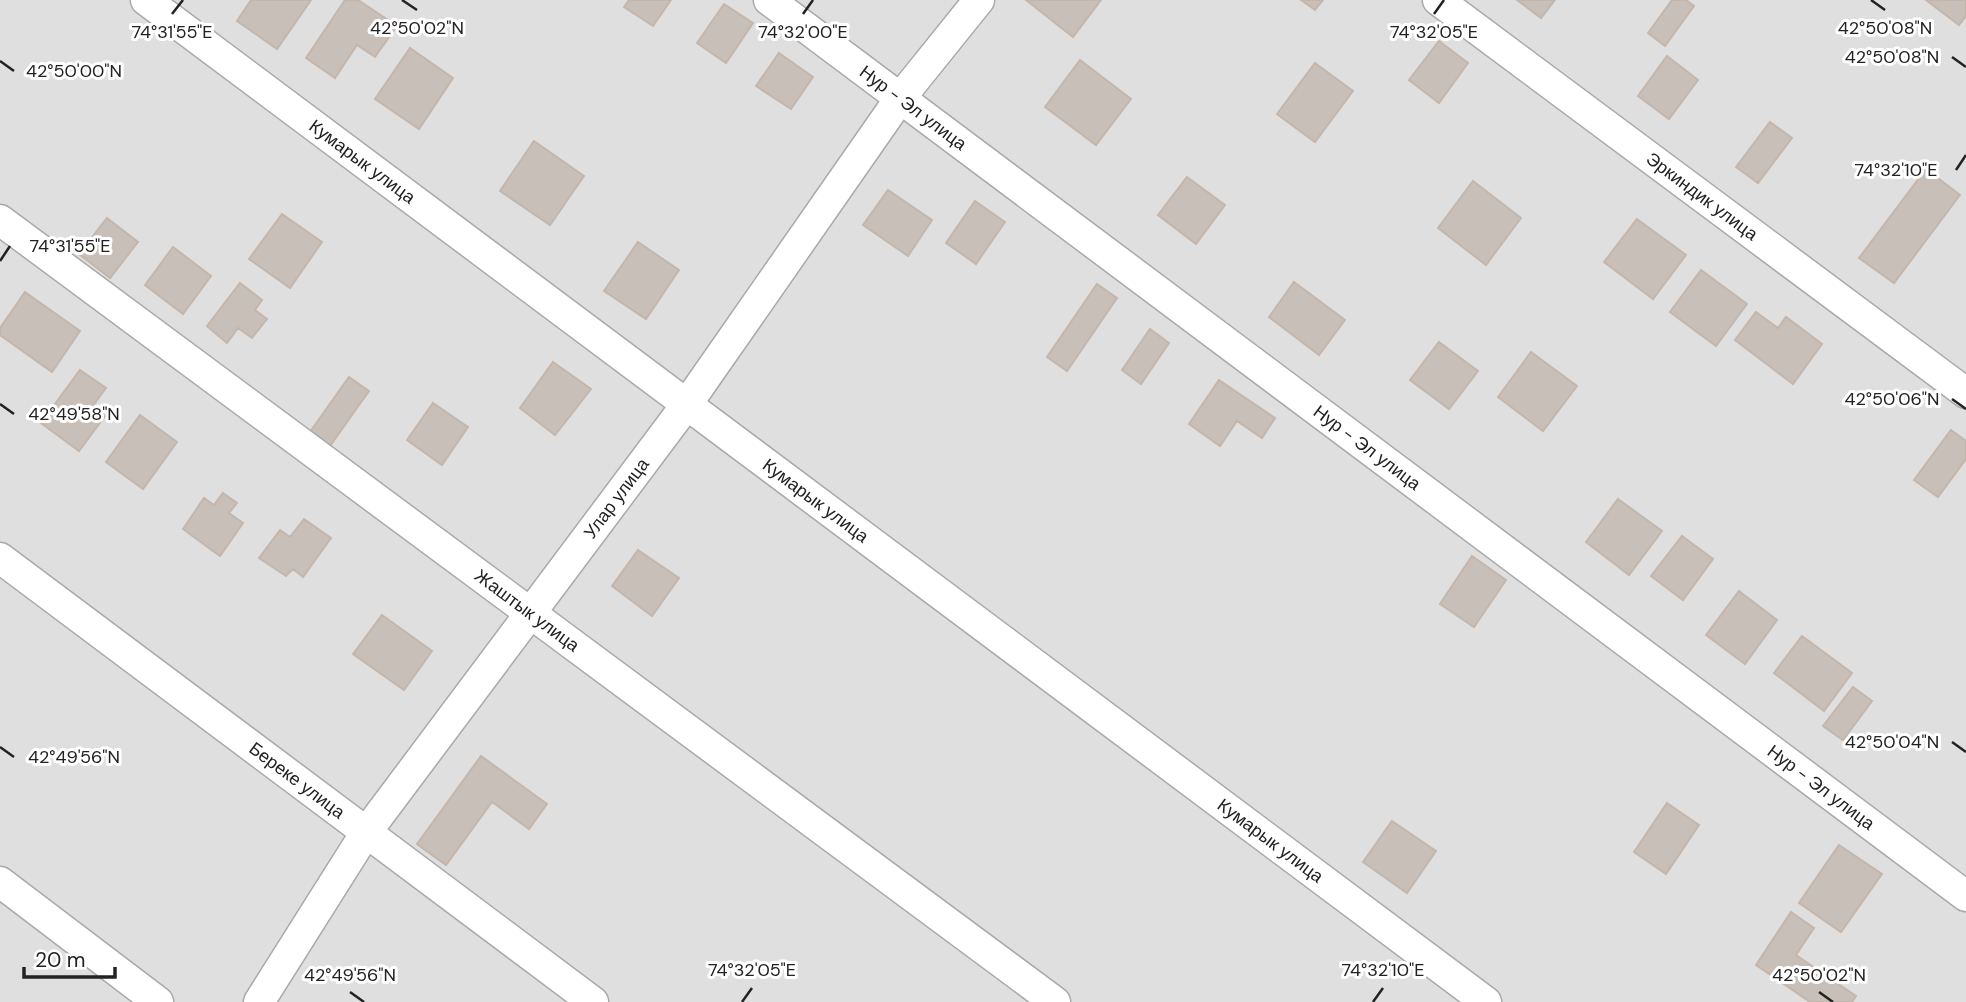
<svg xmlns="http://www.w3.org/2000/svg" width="1966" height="1002" viewBox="0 0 1966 1002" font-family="'DM Sans',sans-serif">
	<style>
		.residential { fill: #e0dfdf }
		.building { fill: #c7bfb8; stroke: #c4b6ab; stroke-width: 2 }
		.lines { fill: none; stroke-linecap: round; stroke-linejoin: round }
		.minor-casing { stroke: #a9a9a9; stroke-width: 33 }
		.minor { stroke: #fff; stroke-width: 30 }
		.ticks { fill: none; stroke: #222; stroke-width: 2.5 }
		.labels { text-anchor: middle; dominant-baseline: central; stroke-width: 6; stroke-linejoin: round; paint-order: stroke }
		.street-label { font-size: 18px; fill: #222; stroke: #fff }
		.ticks-label { font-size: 18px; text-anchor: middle; fill: #222; stroke: #fff; stroke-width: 6; stroke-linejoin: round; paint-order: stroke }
	</style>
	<rect width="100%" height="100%" fill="#f2efe9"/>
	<path class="residential" d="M0 0H1966V1002H0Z"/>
	<path class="building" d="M251 0H311L277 49 237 21Z
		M345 0H358L397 26 375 57 357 45 335 78 306 58Z
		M629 0H671L653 26 624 7Z
		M1026 0H1101L1073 37Z
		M1301 0H1323L1315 10Z
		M1517 0H1555L1541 18Z
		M1672 0H1686L1694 6 1665 46 1648 33Z
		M1926 0H1966V16L1959 25Z
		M724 4 753 23 726 63 697 43Z
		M1439 41 1468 63 1439 103 1409 80Z
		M410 48 453 78 419 129 375 99Z
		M779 53 813 77 791 109 756 86Z
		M1667 56 1698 80 1669 119 1638 96Z
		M1080 60 1131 99 1096 145 1045 107Z
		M1315 63 1353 91 1315 142 1277 114Z
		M1770 122 1792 138 1758 183 1736 167Z
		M534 141 584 176 550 225 500 191Z
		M1926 169 1960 195 1894 283 1859 258Z
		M1187 177 1225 205 1196 244 1158 215Z
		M1473 181 1521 218 1486 265 1438 228Z
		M888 190 932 220 908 256 863 225Z
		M975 201 1005 222 976 264 946 243Z
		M282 214 322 242 290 288 249 259Z
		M107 218 138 242 110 278 79 254Z
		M1637 219 1686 255 1653 299 1604 262Z
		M638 242 679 270 646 319 604 291Z
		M173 247 211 276 183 314 145 285Z
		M1701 270 1747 304 1716 346 1670 312Z
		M1294 282 1345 320 1319 355 1269 317Z
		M240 283 262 300 255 310 267 319 252 338 238 328 227 343 207 326Z
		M1097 284 1117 298 1067 371 1047 357Z
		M25 292 80 331 52 372 0 335V328Z
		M1756 312 1778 328 1786 317 1822 344 1793 384 1735 340Z
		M1150 329 1169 343 1141 384 1122 370Z
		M1439 342 1478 371 1449 409 1410 380Z
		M1531 352 1577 386 1543 431 1498 397Z
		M553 362 591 389 555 435 520 408Z
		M80 370 106 388 92 407 105 416 79 451 41 423Z
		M349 377 369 391 325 453 305 439Z
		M1219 380 1275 418 1262 438 1237 421 1220 446 1189 424Z
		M433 403 468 427 442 465 407 440Z
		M140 415 177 442 143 489 106 462Z
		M1951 430 1966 441V459L1938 497 1914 480Z
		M223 493 237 503 229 513 243 523 220 556 183 529 204 498 214 505Z
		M1618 499 1662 531 1629 575 1586 542Z
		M304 519 331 538 303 577 293 569 286 576 259 558 280 530 290 537Z
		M1682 536 1713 559 1683 600 1651 576Z
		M638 550 679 578 652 616 612 586Z
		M1472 556 1506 580 1474 627 1440 604Z
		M1739 591 1777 620 1745 664 1706 635Z
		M382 615 432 651 404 690 353 654Z
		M1802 636 1852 673 1824 711 1774 673Z
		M1853 687 1872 701 1843 740 1823 726Z
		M481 756 547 804 529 829 492 802 446 865 417 844Z
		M1667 803 1699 825 1666 874 1634 852Z
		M1392 821 1436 851 1407 893 1363 862Z
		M1839 845 1882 874 1841 932 1799 903Z
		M1791 912 1814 928 1796 955 1856 996 1852 1002H1810L1756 965Z"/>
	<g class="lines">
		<g class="minor-casing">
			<g id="minor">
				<path id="s1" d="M146 0 1486 1002"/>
				<path id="s2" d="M769 0 1966 896"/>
				<path id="s3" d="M1438 0 1966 393"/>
				<path id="s4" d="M0 220 1055 1002"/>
				<path id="s5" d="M0 558 593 1002"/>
				<path d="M0 882 158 1002"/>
				<path id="s6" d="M259 1002 365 834 687 404 901 97 979 0"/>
			</g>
		</g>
		<use href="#minor" class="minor"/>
	</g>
	<path class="ticks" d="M402 0 417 10M1871 0 1885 10M172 14 183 0M803 14 813 0M1434 14 1444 0M1952 57 1966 67M0 61 14 71M1956 170 1966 155M0 261 10 246M1952 399 1966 409M0 404 14 414M1952 742 1966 752M0 747 14 757M350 992 364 1002M1819 992 1833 1002M742 1002 752 988M1373 1002 1383 988"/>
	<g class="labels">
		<g class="street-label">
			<text stroke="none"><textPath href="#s2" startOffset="180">Нур - Эл улица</textPath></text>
			<text stroke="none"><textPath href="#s1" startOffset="270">Кумарык улица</textPath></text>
			<text stroke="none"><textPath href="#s3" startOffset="329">Эркиндик улица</textPath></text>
			<text stroke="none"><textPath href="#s2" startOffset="747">Нур - Эл улица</textPath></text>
			<text stroke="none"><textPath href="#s6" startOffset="618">Улар улица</textPath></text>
			<text stroke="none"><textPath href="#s1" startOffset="836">Кумарык улица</textPath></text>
			<text stroke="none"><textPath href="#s4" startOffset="656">Жаштык улица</textPath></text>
			<text stroke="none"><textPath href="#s5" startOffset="371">Береке улица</textPath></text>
			<text stroke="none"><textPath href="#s2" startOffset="1314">Нур - Эл улица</textPath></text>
			<text stroke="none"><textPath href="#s1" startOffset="1404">Кумарык улица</textPath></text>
		</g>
	</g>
	<g class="ticks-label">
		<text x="417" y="34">42°50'02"N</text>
		<text x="1885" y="34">42°50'08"N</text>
		<text x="172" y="38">74°31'55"E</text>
		<text x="803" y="38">74°32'00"E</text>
		<text x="1434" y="38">74°32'05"E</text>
		<text x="1892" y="63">42°50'08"N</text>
		<text x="74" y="77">42°50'00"N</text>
		<text x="1896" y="176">74°32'10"E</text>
		<text x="70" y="252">74°31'55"E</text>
		<text x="1892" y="405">42°50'06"N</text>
		<text x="74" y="420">42°49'58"N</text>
		<text x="1892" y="748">42°50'04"N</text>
		<text x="74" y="763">42°49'56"N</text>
		<text x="752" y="976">74°32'05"E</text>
		<text x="1383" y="976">74°32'10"E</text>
		<text x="350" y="981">42°49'56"N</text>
		<text x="1819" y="981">42°50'02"N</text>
	</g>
	<path d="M24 967v10h91v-10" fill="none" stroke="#222222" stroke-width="3.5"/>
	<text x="35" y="967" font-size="21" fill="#222222" stroke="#ffffff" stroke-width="5" paint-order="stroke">20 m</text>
</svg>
